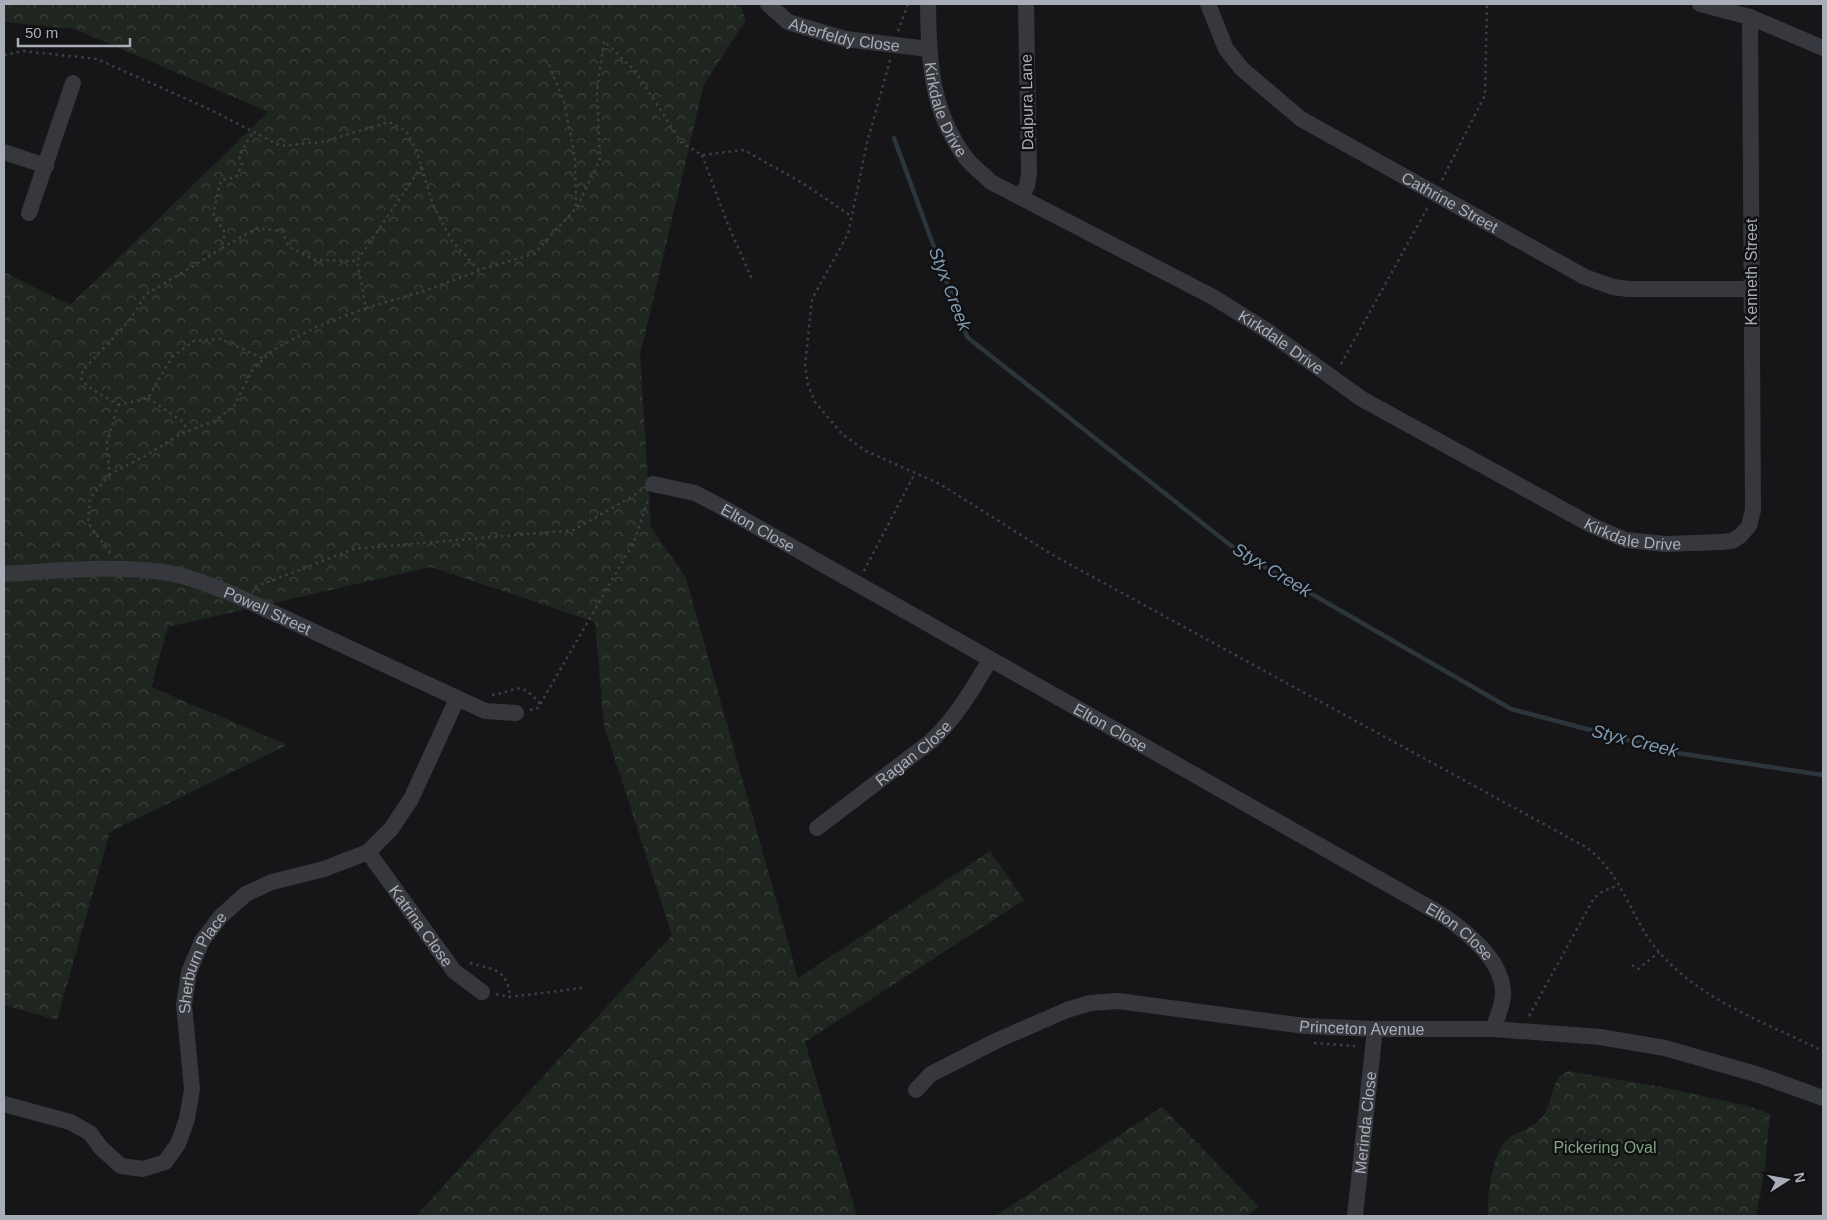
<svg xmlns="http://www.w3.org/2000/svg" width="1827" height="1220" viewBox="0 0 1827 1220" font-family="Helvetica,sans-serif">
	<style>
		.forest { fill: url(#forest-crowns) }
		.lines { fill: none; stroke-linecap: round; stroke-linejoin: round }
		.stream { stroke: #2c353c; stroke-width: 4.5 }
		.path { stroke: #3d3f44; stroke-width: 2.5; stroke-dasharray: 2.5 4; stroke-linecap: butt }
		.street { stroke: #37383d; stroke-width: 16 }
		.labels { text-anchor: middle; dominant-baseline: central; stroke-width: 5; stroke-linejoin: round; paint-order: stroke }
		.street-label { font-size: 16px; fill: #a8adb8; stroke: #111113 }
		.park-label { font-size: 16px; fill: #7fa381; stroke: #111113 }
		.water-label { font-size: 18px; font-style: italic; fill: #7f9bb3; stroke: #111113 }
	</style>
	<defs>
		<pattern id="forest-crowns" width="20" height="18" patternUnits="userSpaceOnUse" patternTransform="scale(1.25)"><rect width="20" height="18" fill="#1e261f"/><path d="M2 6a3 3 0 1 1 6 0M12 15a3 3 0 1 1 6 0" fill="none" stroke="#3c433d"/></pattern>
	</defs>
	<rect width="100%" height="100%" fill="#161618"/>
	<path class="forest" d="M4 4H739L746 20 704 84 640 355 651 527 686 578 798 978 990 851 1024 900 805 1042 857 1216H416L672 935 604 726 595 622 431 567 168 627 151 687 287 745 110 832 57 1020 4 1005V272L70 305 268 112 75 29 4 22Z
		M1568 1071 1662 1087 1752 1107 1770 1114 1765 1167 1756 1216H1488C1487 1197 1492 1157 1505 1142 1516 1130 1536 1129 1545 1113 1554 1098 1550 1079 1568 1071Z
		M1162 1107 1259 1207 1247 1216H995Z"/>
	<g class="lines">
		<path class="stream" d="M894 138 967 337 1239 552 1511 709 1677 753 1823 775"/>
		<path class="path" d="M898 31 908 4
			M4 55 23 51 97 59 209 109 281 146 322 142 389 122 406 131 417 152 433 205 452 241 479 270 534 254 576 208 575 158 564 102 549 65
			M890 60 867 143 848 234 812 299 805 366 808 385 815 402 842 434 866 451 940 484 1051 554 1584 846C1622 871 1630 918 1658 951 1700 1000 1766 1023 1823 1051
			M702 155 728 225 752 279
			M1442 180 1485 95 1487 4
			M577 207 600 159 597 90 604 41 636 72 681 142 702 155 744 150 804 184 851 216
			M222 248 257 228 282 231 289 247 315 260 357 261
			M366 308 424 291 479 271
			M1341 364 1428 207
			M148 398 183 422 188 431
			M118 405 148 398 172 357 194 341 221 339 264 359
			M109 475 145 456 181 434 214 421 234 406 253 369 273 350 316 327 366 308 357 261 422 166
			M110 553 88 523 90 498 109 475 107 442 118 405 87 386 81 378 83 370 130 320 145 295 221 249 225 233 213 213 221 180 236 177 242 165 239 156 253 132
			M864 571 915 473
			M255 587 354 549 574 530 641 491
			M492 695C518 692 518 678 540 704
			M530 710 538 708 634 542 649 497
			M470 963C494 970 507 968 510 997
			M1632 965 1638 969 1659 952
			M496 994 510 997 582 988
			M1529 1016 1594 898 1603 891 1619 885
			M1314 1043 1355 1046"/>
		<g class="street">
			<path id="s1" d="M768 4 788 22 845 39 929 49"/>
			<path id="s2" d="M928 4C929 60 930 110 966 158 973 167 983 174 991 182L1213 297 1266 330 1362 399 1593 526 1626 540 1665 544 1721 542 1732 541 1740 536 1749 526 1753 510 1750 17"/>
			<path id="s3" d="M1208 4 1226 49 1242 69 1301 119 1585 277 1613 287 1628 289H1751"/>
			<path d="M1700 4 1750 17 1823 48"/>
			<path d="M4 152 46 166"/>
			<path d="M1020 197 1027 186 1029 173 1026 4"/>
			<path d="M29 213 73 83"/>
			<path id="s4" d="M653 484 695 493 720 506 1444 916C1468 933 1501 959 1503 991 1504 1003 1497 1017 1493 1029"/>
			<path id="s5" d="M4 574C56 571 110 565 162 572 187 575 212 586 235 595L485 711 516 713"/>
			<path id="s6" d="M817 828 930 742C956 718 972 690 990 660"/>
			<path id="s7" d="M368 852 454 971 482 992"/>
			<path id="s8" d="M916 1090 931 1074 998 1040 1067 1010 1090 1003 1118 1001 1305 1026 1375 1029H1493L1600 1037 1665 1048 1759 1075 1823 1098"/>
			<path id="s9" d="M4 1104 70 1122 90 1133 101 1148 121 1166 143 1169 165 1162 178 1144 187 1119 192 1089 184 1005 189 972 202 941 221 916 246 894 272 882 324 869 368 852 391 829 411 799 457 699"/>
			<path id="s10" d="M1355 1216 1375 1029"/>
		</g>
	</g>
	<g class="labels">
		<g class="street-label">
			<text stroke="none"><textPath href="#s1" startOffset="85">Aberfeldy Close</textPath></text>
			<text transform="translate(1027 102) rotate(-91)">Dalpura Lane</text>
			<text stroke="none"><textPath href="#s2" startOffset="108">Kirkdale Drive</textPath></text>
			<text stroke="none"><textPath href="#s3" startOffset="322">Cathrine Street</textPath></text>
			<text transform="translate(1751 272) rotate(-90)">Kenneth Street</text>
			<text stroke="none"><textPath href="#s2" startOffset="528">Kirkdale Drive</textPath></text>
			<text stroke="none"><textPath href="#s4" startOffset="115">Elton Close</textPath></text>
			<text stroke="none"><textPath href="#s2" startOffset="932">Kirkdale Drive</textPath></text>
			<text stroke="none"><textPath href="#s5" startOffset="271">Powell Street</textPath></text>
			<text stroke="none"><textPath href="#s4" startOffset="520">Elton Close</textPath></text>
			<text stroke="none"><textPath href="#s6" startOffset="122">Ragan Close</textPath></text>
			<text stroke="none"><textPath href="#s7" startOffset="91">Katrina Close</textPath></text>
			<text stroke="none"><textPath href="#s4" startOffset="925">Elton Close</textPath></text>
			<text stroke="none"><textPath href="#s9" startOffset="392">Sherburn Place</textPath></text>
			<text stroke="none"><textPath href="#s8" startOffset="470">Princeton Avenue</textPath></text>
			<text stroke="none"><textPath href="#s10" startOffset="94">Merinda Close</textPath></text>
		</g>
		<g class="park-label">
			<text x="1605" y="1147">Pickering Oval</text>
		</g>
		<g class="water-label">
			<text transform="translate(950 289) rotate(69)">Styx Creek</text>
			<text transform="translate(1272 570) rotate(31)">Styx Creek</text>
			<text transform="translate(1635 741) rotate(14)">Styx Creek</text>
		</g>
	</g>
	<rect width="1827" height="1220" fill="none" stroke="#a8adb8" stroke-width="10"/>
	<g transform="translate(1787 1180) rotate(79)" stroke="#111113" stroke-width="4" paint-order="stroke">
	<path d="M0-4L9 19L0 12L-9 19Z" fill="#a8adb8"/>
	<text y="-8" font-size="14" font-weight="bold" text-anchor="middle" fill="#a8adb8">N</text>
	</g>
	<path d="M18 38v8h112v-8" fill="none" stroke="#a8adb8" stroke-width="2.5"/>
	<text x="25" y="38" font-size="15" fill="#a8adb8" stroke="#111113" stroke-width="4" paint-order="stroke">50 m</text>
</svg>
